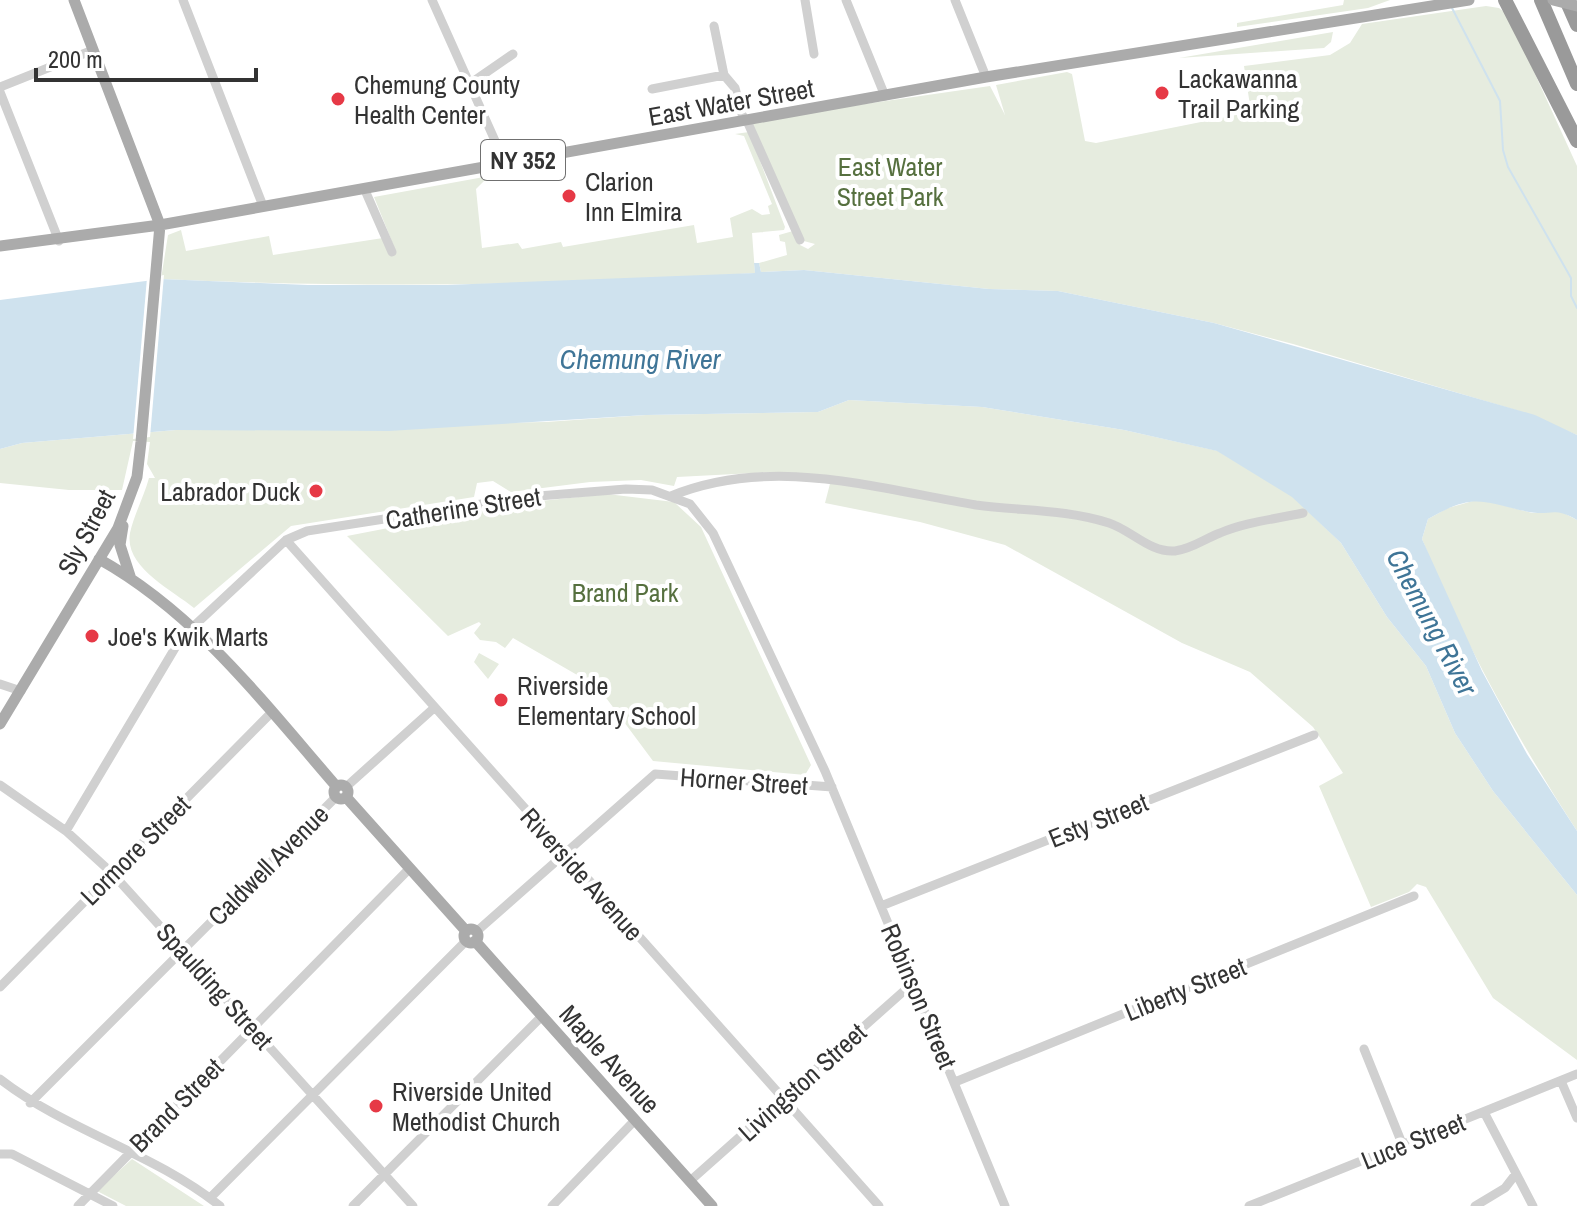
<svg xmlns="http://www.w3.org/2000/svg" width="1577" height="1206" viewBox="0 0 1577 1206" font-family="'Archivo Narrow',sans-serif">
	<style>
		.green { fill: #e6ecdf }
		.water { fill: #cfe2ee }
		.pier { fill: #fff }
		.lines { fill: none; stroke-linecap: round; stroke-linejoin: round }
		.stream { stroke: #cfe2ee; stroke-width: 2 }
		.minor { stroke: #d0d0d0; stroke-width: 9 }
		.major { stroke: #ababab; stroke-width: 11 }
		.highway { stroke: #9a9a9a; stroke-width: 14 }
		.major-bridge { stroke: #ababab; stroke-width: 11 }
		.poi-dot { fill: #e63946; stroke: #fff; stroke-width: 3 }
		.labels { text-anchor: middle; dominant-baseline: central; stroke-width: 8; stroke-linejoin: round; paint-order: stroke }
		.shield { fill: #fff; stroke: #707070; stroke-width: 2 }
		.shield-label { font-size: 24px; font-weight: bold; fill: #333 }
		.poi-label { font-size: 26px; fill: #333; stroke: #fff; text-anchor: start }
		.street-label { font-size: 26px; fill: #333; stroke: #fff }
		.park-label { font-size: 26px; fill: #56703f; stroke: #fff }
		.water-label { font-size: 28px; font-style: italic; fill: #3f7597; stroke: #fff }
	</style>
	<rect width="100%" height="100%" fill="#fff"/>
	<path class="green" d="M1344 0H1390L1368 8 1237 27V23L1343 5Z
		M1486 6 1499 8 1508 15 1577 166V435L1519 411 1293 344 1214 323 1058 291 989 289 804 270 761 272 759 263 787 255 785 242 780 241 779 235 793 231 800 245 808 249 815 244 800 240 747 121 990 86 1005 115 996 85 1067 72 1072 74 1085 141 1096 143 1251 112 1244 66 1330 55 1350 43 1362 24Z
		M1333 32 1331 42 1324 48 1179 58Z
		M749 132 785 227 784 230 752 233 755 273C558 286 359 288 161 279L168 235 181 230 186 251 269 236 273 255 383 238 395 249 374 197 523 170 524 178H517L516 174 484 181 476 189 482 248 518 243 522 249 561 242 563 247 694 225 697 243 733 237 730 218 752 209 762 215 770 214 768 206 772 204 744 136 735 134Z
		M849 400 982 407 1124 430 1218 451 1292 496 1341 543 1387 617 1426 666 1455 733 1493 791 1577 895V1060L1493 998 1426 887 1417 884 1409 892 1371 907 1319 786 1343 773 1313 727 1250 672 1182 643 1005 545 920 522 825 503 832 476 776 472 677 477 674 486 641 480 590 482 511 492 493 481 477 483 474 497 291 526 194 608C172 590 124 567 130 533 134 515 144 496 149 478H155L147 464 150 442 133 441 122 490H69L0 483V449L22 443 176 430 546 422 646 415 818 412Z
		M607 494 674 502 701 527 811 765 805 775 653 761 598 687 513 638 505 648 496 642 480 640 474 633 481 624 479 622 448 636 347 536 512 504Z
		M1480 499 1532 513 1560 511 1577 520V831C1517 738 1463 642 1422 539L1428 519 1448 508Z
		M479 653 499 664 488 679 474 662Z
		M132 1159 204 1206H126L97 1191Z"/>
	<path class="water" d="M754 263H759L761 272 804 270 989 289 1058 291 1214 323 1535 415 1577 435V520C1553 506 1552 516 1529 512 1481 502 1475 492 1428 519L1422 539 1482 671 1527 754 1577 831V895L1493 791 1455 733 1426 666 1387 617 1341 543 1292 497 1217 451 1124 430 982 407 849 400 818 412 646 415 389 431 176 430 22 443 0 449V300L161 279 308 285H447L755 273Z"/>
	<path class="pier" d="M164 275 150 437 133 439 147 278Z"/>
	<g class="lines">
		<path class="stream" d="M1452 8 1500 101 1503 150 1508 167 1571 278V296L1577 308"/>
		<path class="minor" d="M183 0 263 206
			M432 0 505 163
			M805 0 814 54
			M846 0 885 96
			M955 0 986 77
			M714 26 724 75
			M471 83 513 54
			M0 87 93 50
			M652 89 724 75 735 88 744 121
			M0 92 59 241
			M747 121 800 240
			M364 188 392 252
			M671 496C772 455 874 488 976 505 1020 511 1066 509 1109 523 1131 530 1150 553 1175 551 1192 549 1204 539 1220 533 1245 522 1276 519 1303 513
			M286 540 879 1206
			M0 684 21 691
			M0 785 66 831 112 873 413 1206
			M346 787 434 708
			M66 831 181 638 286 540 307 531 526 497 626 489 652 490 690 504 713 533 825 771 1005 1206
			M881 906 1314 735
			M476 932 655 774 832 787
			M0 987 271 713
			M1364 1049 1403 1146
			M0 1079C67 1131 154 1153 220 1206
			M1561 1081 1577 1118
			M955 1082 1414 896
			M30 1103 336 797
			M1484 1112 1533 1206
			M0 1154H12L113 1206
			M690 1181 914 982
			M210 1198 466 941
			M78 1206 410 868
			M353 1206 542 1016
			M552 1206 635 1120
			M1249 1206 1577 1074
			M1475 1206 1505 1188 1515 1175"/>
		<path class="major" d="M0 246 160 225 986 77 1469 0
			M123 526 120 545 130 576
			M99 559C196 613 265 704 336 786
			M0 724 118 528 137 477 141 442 160 225 74 0
			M334 792a7 7 0 1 1 14 0a7 7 0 1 1-14 0Z
			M346 797 466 931
			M464 936a7 7 0 1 1 14 0a7 7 0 1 1-14 0Z
			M475 941 712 1206"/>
		<path class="highway" d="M1505 0 1577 141
			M1541 0 1577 84
			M1566 0 1577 25"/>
		<path class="major-bridge" d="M1553 0 1577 6"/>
	</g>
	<g class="poi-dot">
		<circle cx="1162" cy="93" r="8"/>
		<circle cx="338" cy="99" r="8"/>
		<circle cx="569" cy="196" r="8"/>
		<circle cx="316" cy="491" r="8"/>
		<circle cx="92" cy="636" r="8"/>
		<circle cx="501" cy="700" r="8"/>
		<circle cx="376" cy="1106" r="8"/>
	</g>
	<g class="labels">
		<rect class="shield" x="481" y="140" width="84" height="40" rx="6"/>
		<g class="shield-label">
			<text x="523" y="160">NY 352</text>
		</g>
		<g class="poi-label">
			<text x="1178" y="78">Lackawanna<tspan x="1178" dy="30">Trail Parking</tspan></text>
			<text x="354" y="84">Chemung County<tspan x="354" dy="30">Health Center</tspan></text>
			<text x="585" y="181">Clarion<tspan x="585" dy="30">Inn Elmira</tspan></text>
			<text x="300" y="491" text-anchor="end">Labrador Duck</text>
			<text x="108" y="636">Joe's Kwik Marts</text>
			<text x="517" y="685">Riverside<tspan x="517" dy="30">Elementary School</tspan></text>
			<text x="392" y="1091">Riverside United<tspan x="392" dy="30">Methodist Church</tspan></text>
		</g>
		<g class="street-label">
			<text transform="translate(731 102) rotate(-10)">East Water Street</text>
			<text transform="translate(463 508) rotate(-9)">Catherine Street</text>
			<text transform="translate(86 532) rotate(-62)">Sly Street</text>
			<text transform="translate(744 781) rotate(4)">Horner Street</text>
			<text transform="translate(1098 820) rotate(-22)">Esty Street</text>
			<text transform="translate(135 850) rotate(-45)">Lormore Street</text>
			<text transform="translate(268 865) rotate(-45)">Caldwell Avenue</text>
			<text transform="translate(582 874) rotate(48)">Riverside Avenue</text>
			<text transform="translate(215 986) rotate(48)">Spaulding Street</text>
			<text transform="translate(1185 989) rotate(-22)">Liberty Street</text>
			<text transform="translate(919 996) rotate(67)">Robinson Street</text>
			<text transform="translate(610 1059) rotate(48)">Maple Avenue</text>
			<text transform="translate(802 1082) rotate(-42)">Livingston Street</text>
			<text transform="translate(176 1105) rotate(-45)">Brand Street</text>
			<text transform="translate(1413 1141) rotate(-22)">Luce Street</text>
		</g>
		<g class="park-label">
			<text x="890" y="166">East Water<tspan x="890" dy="30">Street Park</tspan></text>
			<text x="625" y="592">Brand Park</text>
		</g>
		<g class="water-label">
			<text x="640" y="359">Chemung River</text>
			<text transform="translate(1432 622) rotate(62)">Chemung River</text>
		</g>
	</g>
	<path d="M36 68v12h220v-12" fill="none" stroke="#333333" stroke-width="4"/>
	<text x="48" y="68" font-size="24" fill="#333333" stroke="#ffffff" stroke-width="6" paint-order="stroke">200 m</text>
</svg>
